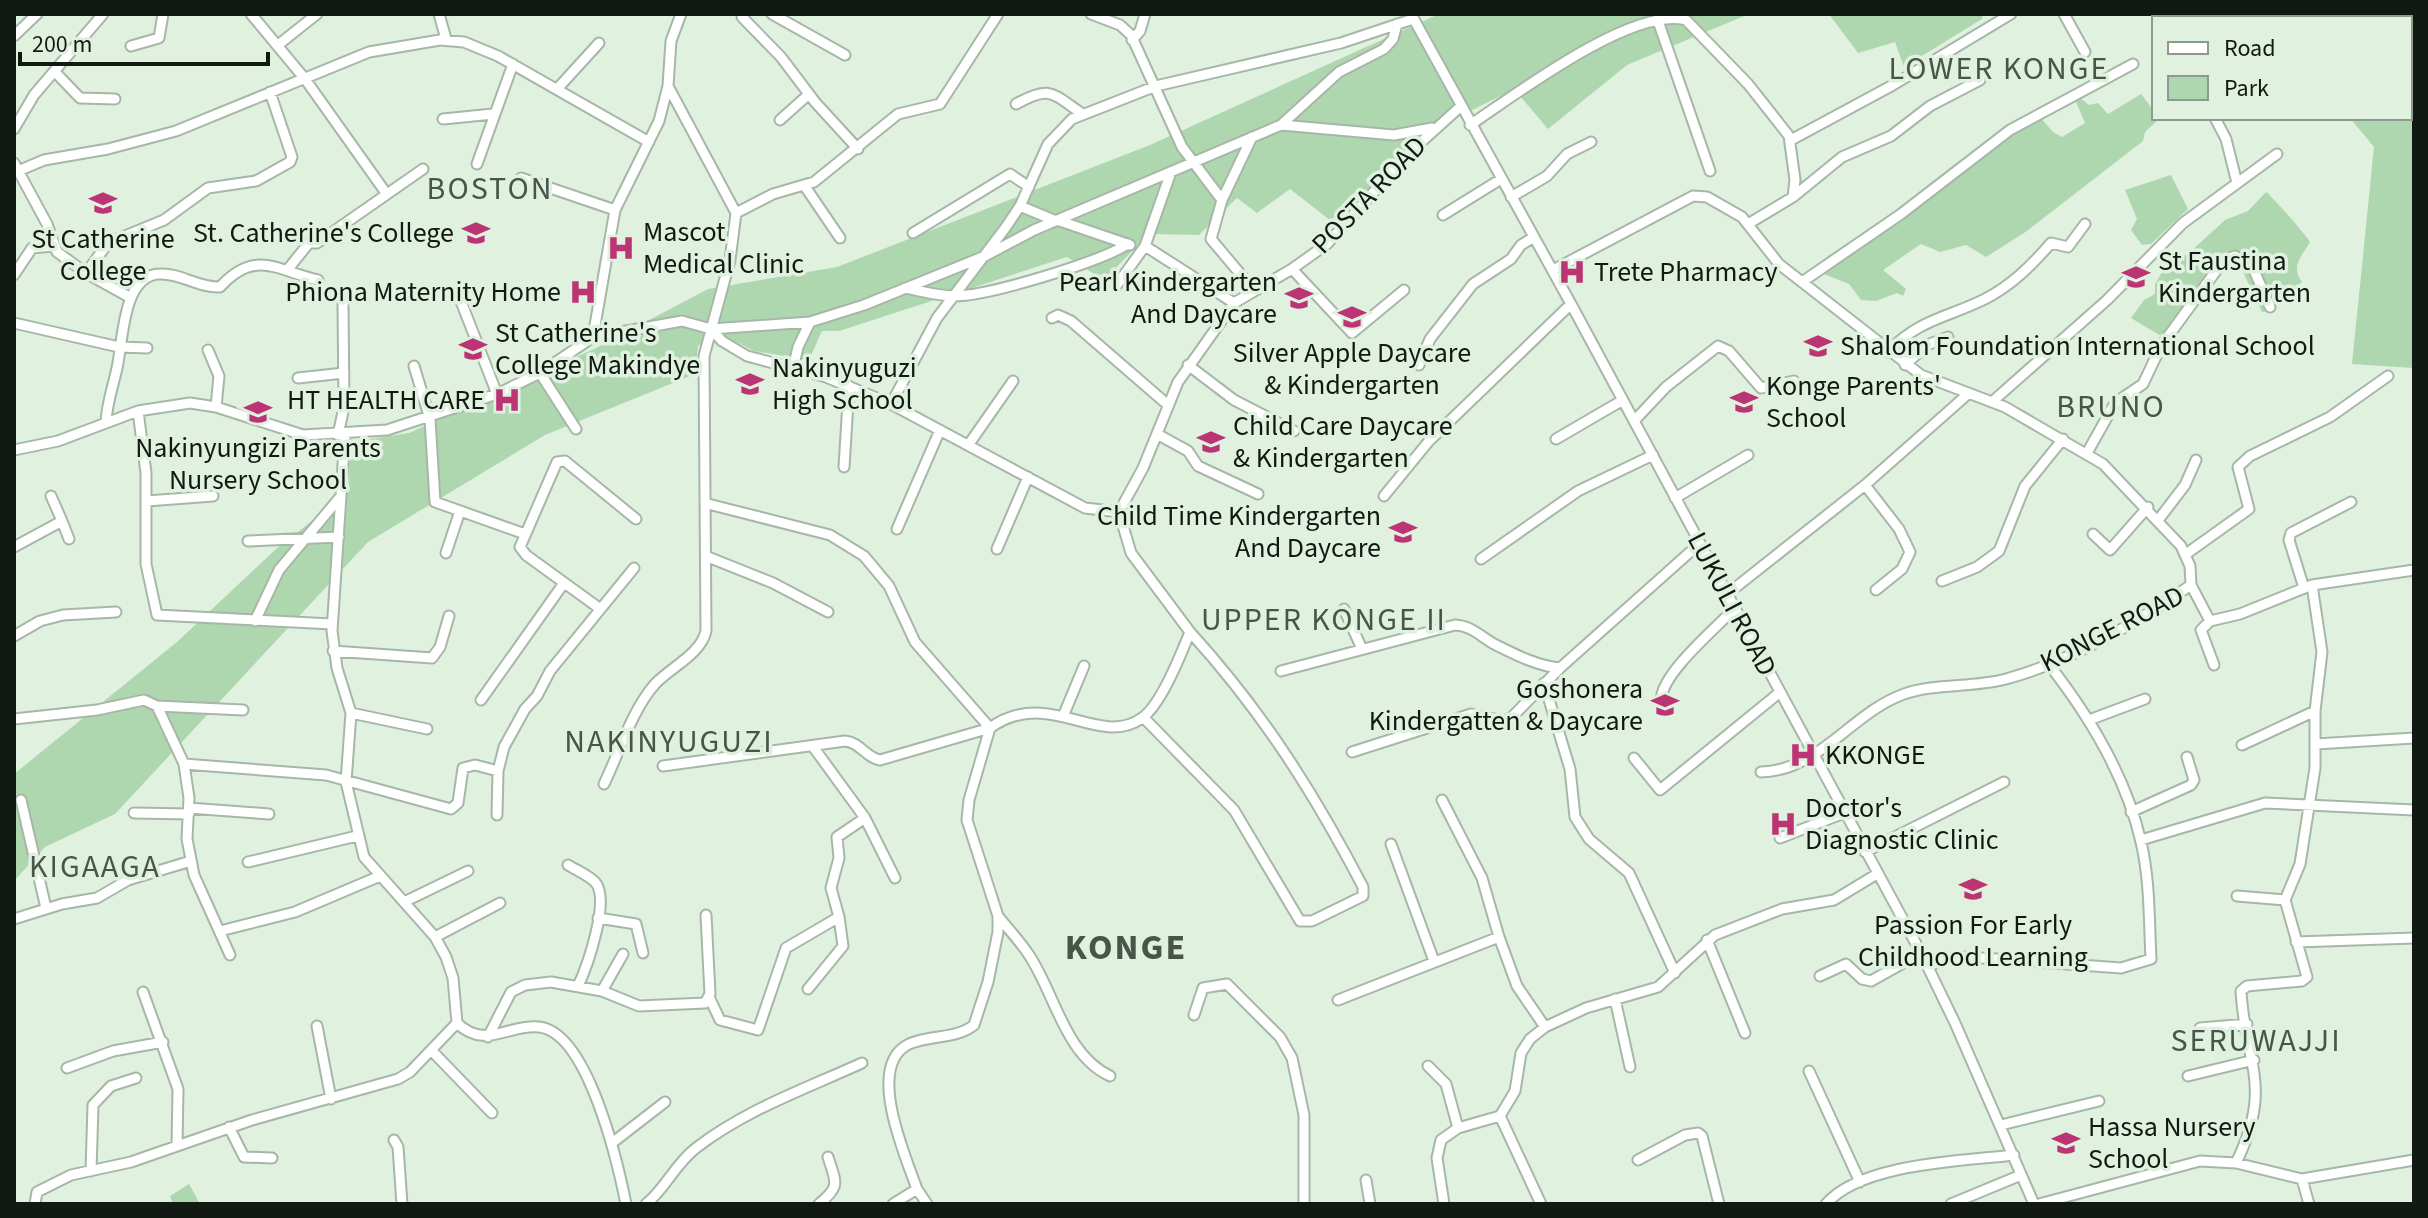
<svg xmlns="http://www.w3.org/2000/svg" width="2428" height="1218" viewBox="0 0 2428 1218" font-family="'Source Sans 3',sans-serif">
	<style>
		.green { fill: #aed7b0 }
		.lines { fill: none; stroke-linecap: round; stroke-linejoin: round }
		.minor-casing { stroke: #a7b7a7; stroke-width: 13 }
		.minor { stroke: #fff; stroke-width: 9 }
		.labels { text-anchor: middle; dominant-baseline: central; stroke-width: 7; stroke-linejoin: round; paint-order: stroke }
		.street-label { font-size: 28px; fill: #121812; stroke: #e0f1e0 }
		.poi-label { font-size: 28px; fill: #121812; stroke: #e0f1e0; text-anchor: start }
		.quarter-label { font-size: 32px; letter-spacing: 2px; fill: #475648; stroke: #e0f1e0 }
		.district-label { font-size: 36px; font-weight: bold; letter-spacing: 2px; fill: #475648; stroke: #e0f1e0 }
	</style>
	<rect width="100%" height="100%" fill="#e0f1e0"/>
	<path class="green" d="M1439 14H1749L1627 65 1548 129 1514 89 1417 138 1335 224 1290 189 1257 213 1237 198 1199 235 1149 234 1104 280 1067 257 839 331H822L809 360 754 351 719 333 698 346 695 374 545 435 368 542 115 814 45 847 14 881V774L177 642 276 549 349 492 350 442 409 433 594 349 708 289 837 267 1150 145Z
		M1829 14H1983L1982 19 1904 67 1895 42 1858 53Z
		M2214 14H2414V368L2352 364 2374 147 2350 118H2410V18H2225Z
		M2141 94 2154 111V118L2159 119 2145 132 2143 141 2027 231 1986 257 1966 245 1940 252 1921 244 1883 270 1906 289 1903 296 1897 293 1876 301 1861 300 1849 284 1824 274 1826 267 1936 194 1993 146 2040 117 2053 132 2062 137 2085 123 2074 97H2079L2089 105 2098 103 2108 114Z
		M2171 175 2188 209 2151 244 2142 245 2131 230 2137 219 2125 190Z
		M2266 192C2270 194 2306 235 2310 242 2302 256 2290 266 2302 282L2287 295 2273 297 2276 309 2262 312 2243 272 2232 266 2224 254 2161 336 2131 318 2144 300 2155 294V284L2168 262 2188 254 2225 220 2248 211Z
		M189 1184 200 1204H173L170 1196Z"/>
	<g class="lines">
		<g class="minor-casing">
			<path id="minor" d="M251 14 305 79 386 193
				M439 14 446 39
				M772 14 845 55
				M1091 14 1120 25 1131 35 1182 147 1222 200 1211 239 1253 289
				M1411 14 1571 304 1921 953 1955 1023 2034 1204
				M2064 14 2085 52
				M742 17 781 57 815 102 858 149
				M1658 21 1710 171
				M14 36 37 14
				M1132 40 1140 31 1145 14
				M278 45 317 14
				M131 46 159 38 163 14
				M56 73 80 98 115 99
				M558 88 599 43
				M1016 104C1050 85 1052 93 1081 113
				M2215 118 2226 139 2237 183
				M443 119 493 114
				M780 120 809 94
				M1281 125 1394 135 1432 128
				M1470 125C1515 95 1632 6 1686 20L1748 84 1789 136 1795 180 1793 197 1748 224
				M14 129 34 95 103 14
				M1791 140 1893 85 2011 14
				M14 163 47 224 57 252 86 273 131 298
				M477 164 513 64
				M18 171 44 160 108 149 176 131 369 52 440 40 464 42 498 56 649 142
				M521 178 615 210
				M804 185 840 238
				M1511 197 1547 176 1567 154 1591 142
				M1793 197 1842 157 1891 136 1930 106 1980 80
				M1222 200 1252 137
				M1020 206 1056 221
				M736 213 773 194 814 182 898 114 940 104 998 14
				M1443 215 1501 179
				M1057 220 1130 245
				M913 233 1010 174 1029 187
				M1145 246 1171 172
				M288 269 309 243H317L423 169
				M1292 269 1352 333 1404 290
				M1553 270 1693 196 1707 197 1742 217 1779 264 1921 375 2005 407 2103 464 2181 546 2190 566 2191 585 2210 621
				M86 273 108 243 164 220 208 188 256 181 290 162 292 157 270 92
				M14 275 32 248 53 246
				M1802 282 1901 214 2010 130 2133 64
				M1116 286 1145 246 1234 303
				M905 288C921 291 938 296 954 296 989 296 1099 262 1128 244
				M460 299 497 394
				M1052 318 1058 315 1071 321 1168 405
				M14 323 119 347 147 348
				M711 329 810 322 864 305 985 256 1034 230 1281 125 1339 72 1384 49 1393 39 1397 24
				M593 337 615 210 659 121 668 86 671 41 681 14
				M208 350 219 376 216 407
				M1887 352C1922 318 1944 319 1985 299 2012 285 2031 266 2051 243L2068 247 2085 224
				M1188 365 1234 400 1294 431
				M1419 365 1430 339 1473 284 1511 259 1521 245 1534 237
				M1905 365 1927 345 1948 337
				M414 366 430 419 435 502 525 534
				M793 369 798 347 810 322
				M540 373 576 429
				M298 378 344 373
				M1993 401 2107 300 2183 223 2277 154
				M891 404 937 318 1006 227 1020 206 1048 144 1072 119 1156 86 1341 43 1413 19
				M138 411 146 473V564L157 615 332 624
				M1634 421 1666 387 1718 346 1729 351 1761 388 1794 381
				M106 422C107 402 113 387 117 368 123 343 122 274 160 274 181 273 198 288 220 287 256 248 278 271 318 280
				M1157 434 1188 451 1198 466 1258 494
				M338 435 344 407 343 304
				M345 435 332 631 337 668 351 713 346 782 364 857 435 937 446 957 453 978 457 1023C485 1050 508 1024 539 1027 588 1032 618 1164 626 1204
				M1556 439 1623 400
				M969 444 1013 381
				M14 450 58 441 138 411 190 403 216 407 303 435 387 430 497 394 540 373 593 337 682 321 711 329 722 341 747 356 826 377 891 404 1085 508 1119 512
				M2087 453 2115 403 2143 384 2161 346 2224 260 2235 256 2253 268 2270 307
				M844 467 849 386
				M1865 485 1899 529 1910 552 1902 569 1876 590
				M1384 496 1429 441 1571 304
				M1675 498 1748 455
				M147 501 213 496
				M1119 512 1143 468 1178 382 1234 303 1292 269 1327 244 1408 154 1460 107
				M2159 519 2185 485 2196 460
				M62 521 69 539
				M897 529 940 430
				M2093 534 2110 550 2148 507
				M248 541 339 537
				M14 547 62 521 51 496
				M997 549 1028 477
				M446 553 460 511
				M2186 554 2249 509 2238 467 2250 456 2330 417 2388 376
				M708 557 773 583 828 612
				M1481 559 1578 491 1653 455
				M1942 581 1977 567 1999 551 2025 486 2063 439
				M2304 588 2289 540 2291 533 2351 502
				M1726 595 1865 485 1968 394
				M599 608 526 555 520 547 557 462 565 461 636 519
				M1344 609 1362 649
				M255 621 279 570 341 496
				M14 636 40 621 63 615 116 612
				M333 651 432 658 440 647 449 616
				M2214 665 2201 630 2210 621 2240 614 2312 585 2414 570
				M1281 671 1455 625C1472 626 1480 636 1494 644 1514 654 1537 666 1560 668
				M1544 683 1570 769 1575 817 1589 839 1629 873 1675 973
				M481 700 564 583
				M1661 700C1662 673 1715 629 1734 609
				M157 706 243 710
				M351 713 427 729
				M1064 714 1084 666
				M1143 717 1234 810 1300 921H1312L1363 896V887C1314 793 1262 711 1190 632
				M14 719 97 710 144 700 157 706 184 764 189 798 187 839 194 875 230 955
				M2089 720 2145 699
				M2316 744 2414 738
				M2242 745 2315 711
				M1352 752 1471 714 1504 721 1512 717 1560 668 1699 544
				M1634 758 1660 790 1779 693
				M184 764 326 775 451 809 458 803 463 768 475 765 498 771
				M663 766 845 741C860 742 866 758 880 760L990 728 915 642 889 586 864 556 830 535 708 504
				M1761 772C1821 770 1851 713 1904 694 1935 683 1973 688 2006 679 2072 661 2135 624 2191 585
				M604 784C619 753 632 710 655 684 671 667 701 654 706 631L704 356 730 260 736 213 668 86
				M21 800 46 908
				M1442 800 1482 878 1499 937
				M189 808 269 814
				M2131 812 2191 785 2194 780 2187 757
				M134 813 189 814
				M497 815 498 771 504 747 525 709 537 696 550 671 634 568
				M865 818 895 878
				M1780 838 1844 813
				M2141 840 2265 803 2414 810
				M1391 844 1434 961
				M1865 852 2004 782
				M248 862 357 836
				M568 865C576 870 588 875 595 882 611 899 587 967 578 986
				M2237 896 2285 900
				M404 902 468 871
				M998 916C1008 929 1020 941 1029 955 1055 994 1065 1055 1110 1076
				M598 918 636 924 643 953
				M14 919 62 904 97 898 128 880 191 861
				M220 931 295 912 380 876
				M435 937 500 903
				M1707 940 1745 1033
				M2296 942 2414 938
				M1928 966 1949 958 1968 957 2121 968 2151 959C2149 920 2150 880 2141 842 2126 776 2088 714 2047 662
				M1820 976 1846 964 1862 979 1871 981 1921 953
				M808 989 843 946 839 917
				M602 991 623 954
				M143 992 178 1089 177 1146
				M710 999 720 1020 758 1030 786 948 839 917 831 888 839 858 837 837 865 818 814 748
				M1615 999 1630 1067
				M1338 1000 1499 937 1517 986 1545 1027
				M1194 1015 1203 988 1227 984 1280 1037 1292 1058 1304 1115V1204
				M317 1026 331 1099
				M2200 1028 2247 1024
				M488 1037 511 992 525 985 551 982 602 991 639 1006 705 1003 710 994 706 915
				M432 1051 492 1113
				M1428 1066 1446 1084 1458 1128
				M67 1068 113 1051 163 1042
				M1809 1071 1860 1182
				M2188 1076 2254 1060
				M1500 1116 1515 1091 1521 1053 1530 1039 1545 1027 1586 1008 1658 987 1715 935 1782 909 1834 900 1877 874
				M1500 1116 1541 1204
				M2001 1125 2099 1101
				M229 1127 244 1157 272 1158
				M394 1140 398 1147 402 1204
				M612 1143 665 1102
				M1638 1160 1685 1135 1698 1133 1702 1136 1719 1204
				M2236 1163C2274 1085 2245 1065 2241 991L2247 986 2302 981 2307 977 2285 900 2300 864 2315 768V711L2322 652 2312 585
				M91 1171 93 1105 111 1086 136 1078
				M2302 1179 2309 1204
				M1366 1180 1370 1204
				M917 1189 927 1204
				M35 1204 37 1192 71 1175 131 1162 252 1120 398 1079 410 1072 457 1023
				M646 1204C666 1188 675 1164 696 1148 747 1109 805 1089 862 1063
				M819 1204C841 1186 836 1183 828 1157
				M893 1204 917 1189C905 1155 865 1065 909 1044 929 1035 957 1039 974 1025L988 982 998 932V916L967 820 969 800 990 728C1048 686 1099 749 1142 718 1161 705 1181 654 1190 632L1131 553 1119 512
				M1444 1204 1437 1158 1441 1140 1458 1128 1500 1116
				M1826 1204C1861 1163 1963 1161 2014 1155
				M1951 1204 2021 1175
				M2039 1204 2200 1161 2236 1163 2302 1179 2414 1160"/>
		</g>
		<use href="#minor" class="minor"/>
	</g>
	<defs>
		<g id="school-bare" transform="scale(2.16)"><path d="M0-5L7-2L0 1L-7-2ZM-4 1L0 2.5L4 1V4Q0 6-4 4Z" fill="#bb3473" stroke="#e0f1e0" stroke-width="2.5" paint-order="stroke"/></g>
		<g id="hospital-bare" transform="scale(2.16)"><path d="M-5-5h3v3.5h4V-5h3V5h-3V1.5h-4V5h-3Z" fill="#bb3473" stroke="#e0f1e0" stroke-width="2.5" paint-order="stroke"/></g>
		<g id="university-bare" transform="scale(2.16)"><path d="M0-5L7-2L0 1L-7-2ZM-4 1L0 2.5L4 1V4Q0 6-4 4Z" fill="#bb3473" stroke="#e0f1e0" stroke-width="2.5" paint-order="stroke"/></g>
	</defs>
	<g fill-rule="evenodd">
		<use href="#school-bare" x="103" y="203"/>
		<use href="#school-bare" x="476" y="233"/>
		<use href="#hospital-bare" x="621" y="248"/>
		<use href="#hospital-bare" x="1572" y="272"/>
		<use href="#school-bare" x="2136" y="277"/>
		<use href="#hospital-bare" x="583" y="292"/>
		<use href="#school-bare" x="1299" y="298"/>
		<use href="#school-bare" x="1352" y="317"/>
		<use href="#school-bare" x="1818" y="346"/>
		<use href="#university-bare" x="473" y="349"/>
		<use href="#school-bare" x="750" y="384"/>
		<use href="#hospital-bare" x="507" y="400"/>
		<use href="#school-bare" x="1744" y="402"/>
		<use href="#school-bare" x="258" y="412"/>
		<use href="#school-bare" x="1211" y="442"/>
		<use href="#school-bare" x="1403" y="532"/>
		<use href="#school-bare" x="1665" y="705"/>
		<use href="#hospital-bare" x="1803" y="755"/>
		<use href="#hospital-bare" x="1783" y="824"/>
		<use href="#school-bare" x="1973" y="889"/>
		<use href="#school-bare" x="2066" y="1143"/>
	</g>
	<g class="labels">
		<g class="street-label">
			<text transform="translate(1369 195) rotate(-46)">POSTA ROAD</text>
			<text transform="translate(1732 604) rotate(62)">LUKULI ROAD</text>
			<text transform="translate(2112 629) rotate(-27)">KONGE ROAD</text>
		</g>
		<g class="poi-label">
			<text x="643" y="232">Mascot<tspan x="643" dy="32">Medical Clinic</tspan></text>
			<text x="454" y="233" text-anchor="end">St. Catherine's College</text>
			<text x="103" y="239" text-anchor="middle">St Catherine<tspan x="103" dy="32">College</tspan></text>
			<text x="2158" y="261">St Faustina<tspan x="2158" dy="32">Kindergarten</tspan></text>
			<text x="1594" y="272">Trete Pharmacy</text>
			<text x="1277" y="282" text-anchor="end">Pearl Kindergarten<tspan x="1277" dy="32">And Daycare</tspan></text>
			<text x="561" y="292" text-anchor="end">Phiona Maternity Home</text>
			<text x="495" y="333">St Catherine's<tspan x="495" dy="32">College Makindye</tspan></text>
			<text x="1840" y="346">Shalom Foundation International School</text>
			<text x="1352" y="353" text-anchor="middle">Silver Apple Daycare<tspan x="1352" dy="32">&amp; Kindergarten</tspan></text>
			<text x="772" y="368">Nakinyuguzi<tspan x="772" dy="32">High School</tspan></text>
			<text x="1766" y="386">Konge Parents'<tspan x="1766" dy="32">School</tspan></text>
			<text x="485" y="400" text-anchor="end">HT HEALTH CARE</text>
			<text x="1233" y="426">Child Care Daycare<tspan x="1233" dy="32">&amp; Kindergarten</tspan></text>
			<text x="258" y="448" text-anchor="middle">Nakinyungizi Parents<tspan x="258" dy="32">Nursery School</tspan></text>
			<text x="1381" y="516" text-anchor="end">Child Time Kindergarten<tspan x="1381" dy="32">And Daycare</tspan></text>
			<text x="1643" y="689" text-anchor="end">Goshonera<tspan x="1643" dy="32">Kindergatten &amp; Daycare</tspan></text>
			<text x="1825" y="755">KKONGE</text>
			<text x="1805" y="808">Doctor's<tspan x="1805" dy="32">Diagnostic Clinic</tspan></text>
			<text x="1973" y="925" text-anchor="middle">Passion For Early<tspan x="1973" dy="32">Childhood Learning</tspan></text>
			<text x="2088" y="1127">Hassa Nursery<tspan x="2088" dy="32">School</tspan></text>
		</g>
		<g class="quarter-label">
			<text x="1999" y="69">LOWER KONGE</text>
			<text x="490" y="189">BOSTON</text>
			<text x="2111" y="407">BRUNO</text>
			<text x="1324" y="620">UPPER KONGE II</text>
			<text x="669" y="742">NAKINYUGUZI</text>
			<text x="95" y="867">KIGAAGA</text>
			<text x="2256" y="1041">SERUWAJJI</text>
		</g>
		<g class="district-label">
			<text x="1126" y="947">KONGE</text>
		</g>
	</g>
	<rect width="2428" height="1218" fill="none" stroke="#121812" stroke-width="32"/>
	<rect x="2152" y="16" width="260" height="104" fill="#e0f1e0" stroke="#8e9a8e" stroke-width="2"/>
	<rect x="2168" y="42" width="40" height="12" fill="#ffffff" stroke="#8e9a8e" stroke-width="2"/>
	<text x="2224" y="56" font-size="24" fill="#121812">Road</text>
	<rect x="2168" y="76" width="40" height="24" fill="#aed7b0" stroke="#8e9a8e" stroke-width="2"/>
	<text x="2224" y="96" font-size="24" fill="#121812">Park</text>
	<path d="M20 52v12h248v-12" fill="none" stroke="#121812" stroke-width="4"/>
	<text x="32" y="52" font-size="24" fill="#121812" stroke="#e0f1e0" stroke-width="6" paint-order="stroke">200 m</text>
</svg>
